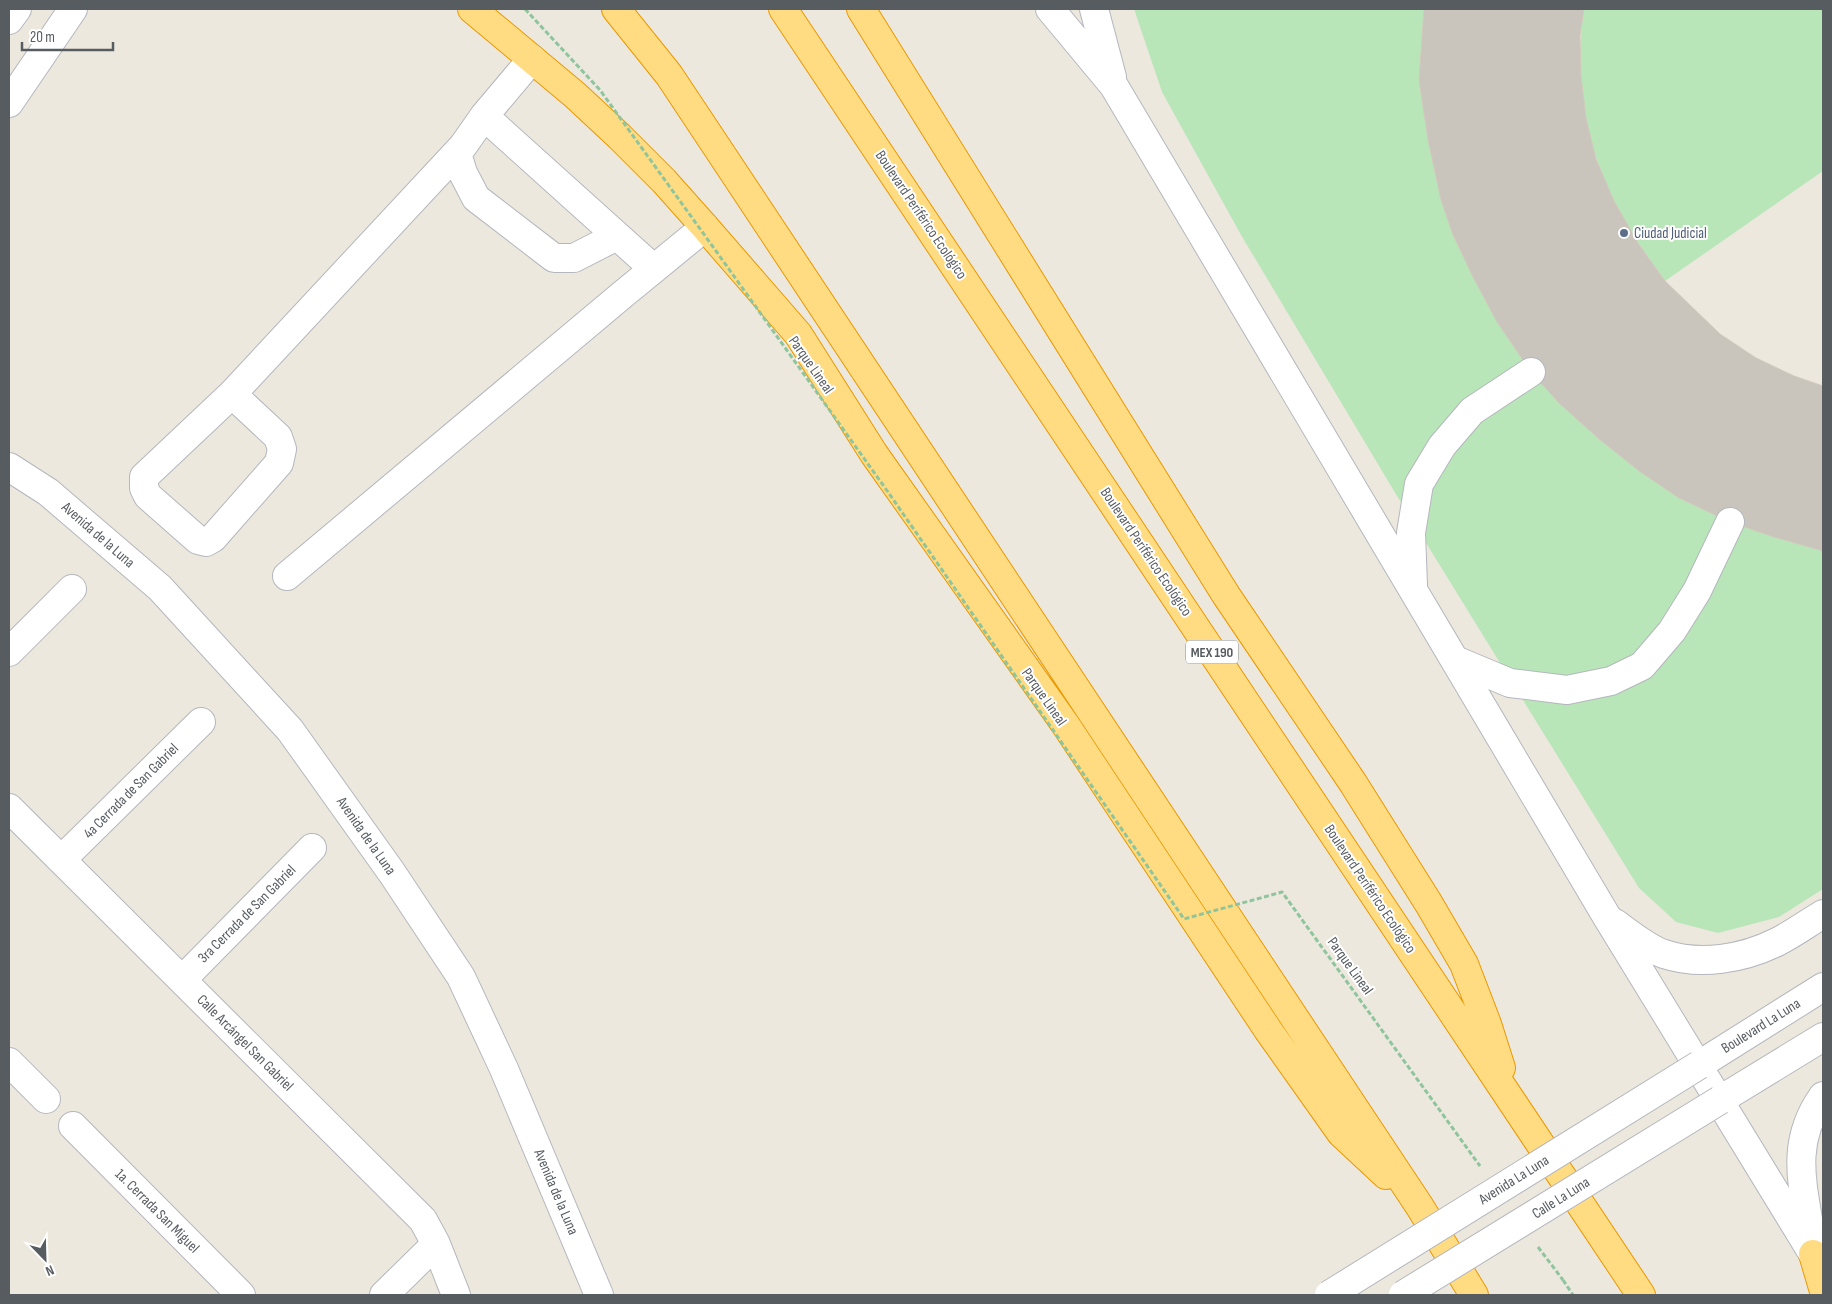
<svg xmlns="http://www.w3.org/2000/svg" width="1832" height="1304" viewBox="0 0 1832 1304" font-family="'Sofia Sans Condensed',sans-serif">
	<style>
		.green { fill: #b9e6b8 }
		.building { fill: #c9c5bd; stroke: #d1cabc }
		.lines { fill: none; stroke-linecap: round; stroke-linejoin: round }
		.minor-casing { stroke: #b4b7bd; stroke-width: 30 }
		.highway-casing { stroke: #ea9900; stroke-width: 30 }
		.path { stroke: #8fc59d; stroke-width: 3; stroke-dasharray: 5 2.5; stroke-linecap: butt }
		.minor { stroke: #fff; stroke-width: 28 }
		.highway { stroke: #ffdb82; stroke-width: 28 }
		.minor-bridge-casing { stroke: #b4b7bd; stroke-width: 30; stroke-linecap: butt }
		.path-bridge { stroke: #8fc59d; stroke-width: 3; stroke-dasharray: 5 2.5; stroke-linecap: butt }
		.minor-bridge { stroke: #fff; stroke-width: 28 }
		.service-dot { fill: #5c6f8a; stroke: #fff; stroke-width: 2 }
		.labels { text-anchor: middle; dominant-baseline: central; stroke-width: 4; stroke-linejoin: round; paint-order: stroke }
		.shield { fill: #fff; stroke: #898d90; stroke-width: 1 }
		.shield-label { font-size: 14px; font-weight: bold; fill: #575c61 }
		.street-label { font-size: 15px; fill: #575c61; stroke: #fff }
		.service-label { font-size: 15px; fill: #4e5e75; stroke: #fff; text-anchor: start }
	</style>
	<rect width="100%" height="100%" fill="#ece8de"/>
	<path class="green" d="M1134 9H1424L1419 80 1428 140 1441 200 1453 235 1473 277 1497 322 1531 372 1559 403 1599 439 1639 471 1679 498 1730 522 1774 537 1823 551V889L1779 917 1718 933 1676 922 1639 888 1394 491 1241 235 1162 92Z
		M1584 9H1823V171L1665 281C1647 255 1628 230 1614 201 1585 143 1574 73 1584 9Z"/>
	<path class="building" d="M1424 9H1584L1580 36 1581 76 1586 118 1596 159 1614 201 1638 243 1665 281 1720 334 1756 358 1794 376 1823 386V551L1774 537 1730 522 1679 498 1639 471 1599 439 1559 403 1531 372 1497 322 1473 277 1453 235 1441 200 1428 140 1419 80Z"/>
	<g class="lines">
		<g class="minor-casing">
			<path id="minor" d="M1050 9 1114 86 1607 917 1813 1254 1823 1265
				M1094 9 1112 77
				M9 20 17 9
				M9 103 73 9
				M484 116 654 269
				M457 153 463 173 476 198 554 258H574L617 236
				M232 394 278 437 282 449 279 463 213 538 206 542 198 540 148 496 144 488V477L232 394 463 146 484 116 532 59
				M9 467 48 492 160 588 290 730 392 873 461 977 504 1069 599 1295
				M287 576 622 295 705 227
				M1413 585 1411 533 1419 484 1442 446 1472 411 1531 372
				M9 652 72 589
				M1455 660 1510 683 1567 690 1611 681 1642 666 1672 631 1697 591 1730 522
				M9 808 423 1220 436 1244 456 1295
				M61 860 201 722
				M1615 923C1630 934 1647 948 1664 954 1700 966 1743 959 1777 942 1793 934 1808 923 1823 914
				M182 980 312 848
				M9 1062 46 1099
				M1699 1065 1823 987
				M1720 1100 1823 1037
				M73 1126 241 1295
				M1812 1243C1804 1188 1788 1145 1823 1096
				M384 1295 436 1244"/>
		</g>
		<g class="highway-casing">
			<path id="highway" d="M472 9 575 95 620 137 664 181 705 227 798 334 874 454 1065 724 1268 1030 1341 1133 1386 1175
				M616 9 669 75 1420 1207 1474 1295
				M783 9 1641 1295
				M861 9 1226 595 1353 783 1429 904 1464 964 1487 1024 1501 1068
				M1813 1254 1823 1288"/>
		</g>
		<path class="path" d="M1563 1280 1573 1295"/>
		<use href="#minor" class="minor"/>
		<use href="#highway" class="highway"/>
		<g class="minor-bridge-casing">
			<path id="minor-bridge" d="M1329 1295 1699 1065
				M1403 1295 1720 1100"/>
		</g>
		<path class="path-bridge" d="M525 9 600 90 716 251 888 492 1184 919 1282 892 1480 1166
			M1538 1247 1563 1280"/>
		<use href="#minor-bridge" class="minor-bridge"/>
	</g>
	<circle class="service-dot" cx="1624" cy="233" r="5"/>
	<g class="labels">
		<rect class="shield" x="1186" y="640.5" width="52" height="23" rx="4"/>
		<g class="shield-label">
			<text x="1212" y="652">MEX 190</text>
		</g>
		<g class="street-label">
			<text transform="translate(921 215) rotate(56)">Boulevard Periférico Ecológico</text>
			<text transform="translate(811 365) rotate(55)">Parque Lineal</text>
			<text transform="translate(98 535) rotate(41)">Avenida de la Luna</text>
			<text transform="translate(1146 552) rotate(56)">Boulevard Periférico Ecológico</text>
			<text transform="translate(1044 697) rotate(55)">Parque Lineal</text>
			<text transform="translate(131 791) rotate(-45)">4a Cerrada de San Gabriel</text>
			<text transform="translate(366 836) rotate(55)">Avenida de la Luna</text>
			<text transform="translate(1370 889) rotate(56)">Boulevard Periférico Ecológico</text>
			<text transform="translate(247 914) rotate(-45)">3ra Cerrada de San Gabriel</text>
			<text transform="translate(1350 966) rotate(54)">Parque Lineal</text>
			<text transform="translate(1761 1026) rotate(-32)">Boulevard La Luna</text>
			<text transform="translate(245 1043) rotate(45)">Calle Arcángel San Gabriel</text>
			<text transform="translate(1514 1180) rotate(-32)">Avenida La Luna</text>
			<text transform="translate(556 1192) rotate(67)">Avenida de la Luna</text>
			<text transform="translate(1561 1198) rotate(-32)">Calle La Luna</text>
			<text transform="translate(157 1211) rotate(45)">1a. Cerrada San Miguel</text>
		</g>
		<g class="service-label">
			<text x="1634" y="233">Ciudad Judicial</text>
		</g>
	</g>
	<rect width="1832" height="1304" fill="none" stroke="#575c61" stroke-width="20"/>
	<g transform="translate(45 1259) rotate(157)" stroke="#ffffff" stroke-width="4" paint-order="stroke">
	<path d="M0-4L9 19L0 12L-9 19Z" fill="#575c61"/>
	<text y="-8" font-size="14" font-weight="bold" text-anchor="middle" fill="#575c61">N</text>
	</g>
	<path d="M22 42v8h91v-8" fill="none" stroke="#575c61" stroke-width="2.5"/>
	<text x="30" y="42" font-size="15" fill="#575c61" stroke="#ffffff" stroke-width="4" paint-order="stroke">20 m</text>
</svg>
